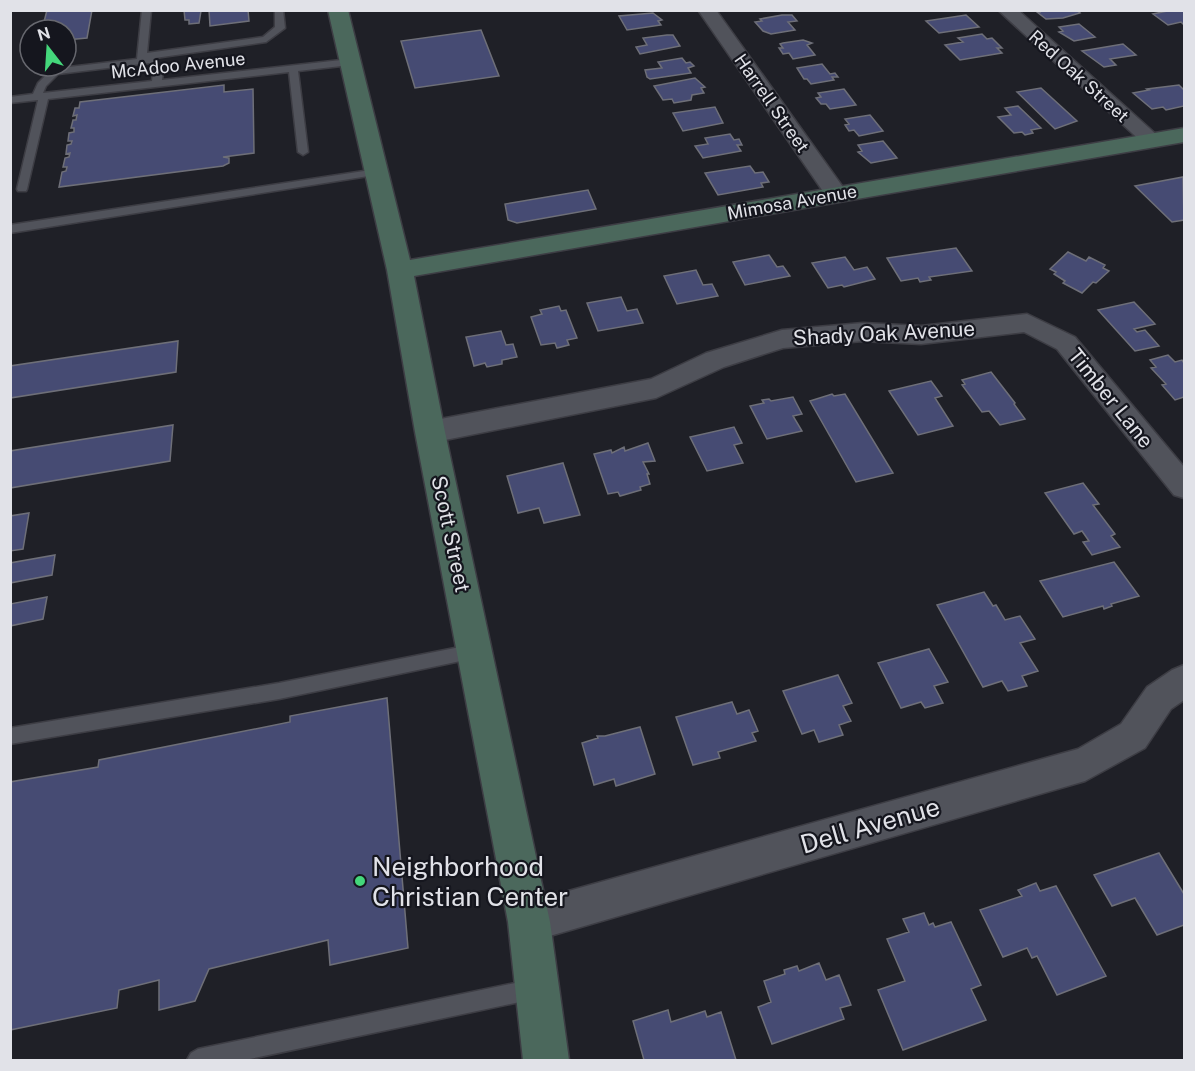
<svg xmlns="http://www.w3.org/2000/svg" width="1195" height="1071" viewBox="0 0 1195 1071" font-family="'Public Sans',sans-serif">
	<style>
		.building { fill: #464b73; stroke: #6e6f78; stroke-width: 1.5 }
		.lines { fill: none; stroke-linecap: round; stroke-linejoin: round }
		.lane-casing { stroke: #3d3d44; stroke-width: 3 }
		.street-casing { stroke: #3d3d44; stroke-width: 3 }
		.secondary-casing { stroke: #3d3d44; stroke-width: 3 }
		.lane { fill: #51535b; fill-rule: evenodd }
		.street { fill: #51535b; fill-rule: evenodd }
		.secondary { fill: #4b685c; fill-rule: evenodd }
		.poi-dot { fill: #44d77b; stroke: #15161e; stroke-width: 2 }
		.labels { text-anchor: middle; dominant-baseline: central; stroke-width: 4.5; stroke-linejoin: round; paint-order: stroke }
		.far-street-label { font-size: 18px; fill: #e1e2e8; stroke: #15161e }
		.street-label { font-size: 21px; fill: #e1e2e8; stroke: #15161e }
		.near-street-label { font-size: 26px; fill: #e1e2e8; stroke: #15161e }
		.near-poi-label { font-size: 26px; fill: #e1e2e8; stroke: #15161e; text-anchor: start }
	</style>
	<rect width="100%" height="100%" fill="#1f2027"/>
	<path class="building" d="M47 10H92L87 38 66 40V30H42Z
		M184 10H206V11H201L199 23 189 24V20H185Z
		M209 10H248L249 21 210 26Z
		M1039 10H1077L1080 13 1063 18 1046 19 1037 12H1040Z
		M1172 10H1184V25L1181 22 1168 25 1153 14Z
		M653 13 662 20 658 21 661 25 627 30 619 16Z
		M782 15H792L797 21 788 22 795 30 771 34 763 31 755 22 762 21 760 19Z
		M966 15 979 27 939 33 926 21Z
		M1079 24 1095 37 1074 41 1059 32 1063 31 1059 27Z
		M481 30 499 76 415 88 401 41Z
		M982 34 987 39 992 38 1002 48H997L1002 53 960 60 945 45 963 42 958 38Z
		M667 35H673L680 46 640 54 636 47 647 45 643 38Z
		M803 40 812 43 807 45 815 55 793 59 789 53 783 54 779 48H783L780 44 783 43Z
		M1123 44 1136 55 1110 59 1116 65 1104 67 1082 51Z
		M682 58 686 63 690 62 694 66 688 68 691 73 650 79 647 77 645 70 662 68 658 62Z
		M822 64 830 74 835 73 838 77H832L834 80 811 84 807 79H804L797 68Z
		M695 78 705 87 701 88 704 93 692 95 691 100 674 103 672 99 663 100 654 86Z
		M224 85V92L253 89 254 153 223 157 229 158V163L223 166 59 187 62 172 66 171 67 167H63L65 158 69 157 70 153 66 154 67 145 71 144 72 141H68L69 133 74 132V128H71L73 120H76L77 115 73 116 75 108H79L80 102Z
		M1179 85 1184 90V106L1166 110 1163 107 1152 109 1133 93 1149 90 1147 89Z
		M1041 88 1077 121 1055 129 1017 92Z
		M844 89 856 105 830 109 826 104H821L816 98 821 97 818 93Z
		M1018 106 1041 128 1031 130 1033 133 1025 135 1022 132 1014 133 998 117 1011 115 1005 108Z
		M715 107 723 123 683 131 673 113Z
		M870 115 883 131 859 136 854 130 849 131 845 125 849 124 845 119Z
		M730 134 734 140 739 139 742 145H737L741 151 703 158 695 146 708 144 705 138Z
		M883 141 897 158 871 163 858 152 862 151 858 145Z
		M750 166 755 173 763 172 769 182 761 183 763 187 718 195 705 173Z
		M1183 177 1184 220 1172 222 1135 186Z
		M588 190 596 209 517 223 508 220 505 204Z
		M956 248 972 271 929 277 931 280 920 282 918 278 901 281 887 258Z
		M1068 252 1086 261 1089 257 1105 265 1103 268 1109 271 1096 283 1093 282 1082 293 1063 283 1065 281 1054 274 1056 272 1050 269Z
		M769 255 777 267 783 266 790 276 745 285 733 262Z
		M845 257 854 270 867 267 875 279 844 287 842 285 828 288 812 263Z
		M696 270 703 285 712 284 718 296 677 304 664 276Z
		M621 297 627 311 637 309 643 323 598 331 587 303Z
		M1134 302 1155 324 1134 329 1137 332 1145 330 1159 346 1135 351 1098 310Z
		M559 306 561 311 566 310 577 338 567 340 569 345 557 348 555 343 541 345 531 317 542 314 540 310Z
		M501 331 506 345 513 344 517 357 502 360V364L487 367 485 363 474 366 466 337Z
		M178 341 176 372 10 398V366Z
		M1168 355 1175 362 1182 360 1184 363V397L1175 400 1162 385 1166 384 1151 368 1156 367 1150 360Z
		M991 372 1015 403 1014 404 1025 419 1000 425 989 411 982 412 962 385 965 384 962 380Z
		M931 381 942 396 935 398 953 426 918 435 889 391Z
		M832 394 834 396 845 394 893 473 856 482 810 401Z
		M793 397 802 414 793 416 802 431 767 439 750 406 764 403 762 400 769 399 771 401Z
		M173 425 170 461 10 488V451Z
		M734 427 742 443 734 445 743 463 707 471 690 437Z
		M648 443 655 461 643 462 649 474H647L650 484 640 487 641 490 620 496 618 492 608 494 594 454 611 450 612 453 624 447 625 451Z
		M563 463 580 515 544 523 539 508 518 513 507 476Z
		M1083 483 1099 504 1093 505 1115 534 1111 536 1120 547 1092 555 1083 542 1089 541 1082 531 1074 534 1045 493Z
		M29 513 23 549 10 551V516Z
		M55 555 52 575 10 583V563Z
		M1114 562 1139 596 1111 604 1112 606 1104 609 1103 606 1063 617 1040 581Z
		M984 592 993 606 996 605 1005 620 1020 616 1035 639 1020 643 1038 671 1022 676 1027 686 1008 691 1002 681 983 687 937 605Z
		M47 597 43 619 10 626V604Z
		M929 649 948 682 934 686 943 703 925 708 921 702 901 708 878 663Z
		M838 675 852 703 843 706 851 721 839 725 843 735 819 742 814 730 802 734 783 691Z
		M387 698 408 948 330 965 328 940 209 969 195 1001 159 1010V980L119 990 117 1008 10 1030V782L98 767 99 760 290 722V716Z
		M732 702 737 714 749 710 758 731 752 733 756 741 718 752 720 758 693 765 676 717Z
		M640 727 655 774 616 786 614 779 594 785 582 743 598 738 597 736H605Z
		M1159 853 1184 894V925L1157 935 1135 898 1112 906 1094 875Z
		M1036 883 1040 891 1056 886 1106 976 1057 995 1037 956 1032 958 1027 948 1003 957 980 910 1022 896 1018 890Z
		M924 913 929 925 933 923 935 927 951 922 981 985 971 989 986 1020 903 1050 878 990 905 981 887 939 909 932 903 919Z
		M819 963 826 980 839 975 851 1005 840 1008 844 1019 772 1044 758 1007 771 1002 764 981 785 974 784 970 797 966 799 971Z
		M668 1010 671 1022 705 1011 707 1017 721 1012 736 1060H644L633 1021Z"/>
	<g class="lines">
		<g class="lane-casing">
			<path id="lane" d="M142 10H151L147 53 263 37 275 27V10H283L285 28 266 42 155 58 163 72 162 80 350 59 355 62 350 65 298 71 308 152 303 155 298 152 289 72 48 99 27 189 26 191H18L17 189 38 100 10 103V97L33 94 38 83 52 69 137 59ZM149 63 153 72 152 81 43 93 46 86 58 74Z
				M377 169 381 170V174L10 233V225Z
				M475 644 481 646 483 651 481 656 475 658 279 699 10 744V728L279 683Z
				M534 979 541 982 544 989 541 996 534 999 245 1060H187L191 1053 198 1049Z"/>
		</g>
		<g class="street-casing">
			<path id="street" d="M698 10H716L845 190 848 195 845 200 837 202 829 200Z
				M998 10H1018L1159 137 1162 141 1159 145 1152 147 1145 145Z
				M1027 314 1075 337 1184 467V498L1174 495 1057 349 1024 332 921 344 863 341 783 348 724 367 656 398 430 443 420 440 416 432 420 424 430 421 651 379 706 353 782 330 863 323 921 326Z
				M1184 665V700L1171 709 1145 748 1085 781 529 942 515 936 509 922 515 908 529 902 1078 749 1121 724 1147 687 1172 670Z"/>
		</g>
		<g class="secondary-casing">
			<path id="secondary" d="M328 10H348L410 260 1184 128V142L414 276 445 432 550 922 569 1060H523L508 922 415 432 387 270Z"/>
		</g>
		<use href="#lane" class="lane"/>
		<use href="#street" class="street"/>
		<use href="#secondary" class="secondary"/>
	</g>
	<circle class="poi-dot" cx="360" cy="881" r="6"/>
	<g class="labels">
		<g class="far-street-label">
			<text transform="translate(178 65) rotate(-6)">McAdoo Avenue</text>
			<text transform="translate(1079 76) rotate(42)">Red Oak Street</text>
			<text transform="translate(772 103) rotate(55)">Harrell Street</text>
			<text transform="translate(792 202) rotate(-10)">Mimosa Avenue</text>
		</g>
		<g class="street-label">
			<text transform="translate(884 333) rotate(-3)">Shady Oak Avenue</text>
			<text transform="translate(1111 398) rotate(51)">Timber Lane</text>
			<text transform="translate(451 534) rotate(78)">Scott Street</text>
		</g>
		<g class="near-street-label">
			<text transform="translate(870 825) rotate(-16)">Dell Avenue</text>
		</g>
		<g class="near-poi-label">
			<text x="372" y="866">Neighborhood<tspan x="372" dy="30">Christian Center</tspan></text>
		</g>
	</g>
	<rect width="1195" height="1071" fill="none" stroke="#e1e2e8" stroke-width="24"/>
	<g transform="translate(48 48) rotate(343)"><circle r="28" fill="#15161e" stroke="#67686f" stroke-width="1.5"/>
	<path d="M0-4.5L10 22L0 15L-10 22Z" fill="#44d77b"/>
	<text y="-9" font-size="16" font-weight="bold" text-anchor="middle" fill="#e1e2e8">N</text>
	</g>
</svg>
